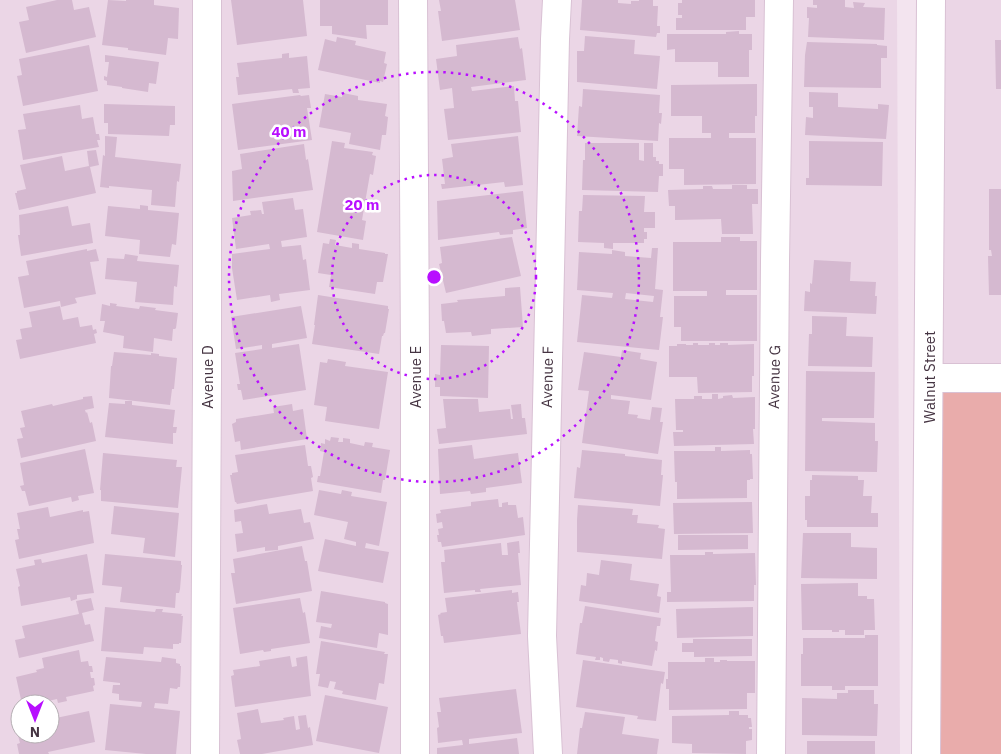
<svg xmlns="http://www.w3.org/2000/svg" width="1001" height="754" viewBox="0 0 1001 754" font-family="'IBM Plex Sans',sans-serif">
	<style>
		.residential { fill: #ebd6e6; fill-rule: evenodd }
		.green { fill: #e9acab }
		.building { fill: #d5b9d0; fill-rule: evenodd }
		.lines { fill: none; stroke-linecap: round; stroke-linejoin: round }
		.minor-casing { stroke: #d9c1d4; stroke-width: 30 }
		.minor { stroke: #fff; stroke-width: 28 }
		.ring { fill: none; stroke: #b80fff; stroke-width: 2.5; stroke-dasharray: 2.5 5 }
		.labels { text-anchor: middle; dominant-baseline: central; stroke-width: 5; stroke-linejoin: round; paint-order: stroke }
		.street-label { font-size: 15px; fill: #453442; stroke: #fff }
		.centre { fill: #b80fff; stroke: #fff; stroke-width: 2.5 }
		.ring-label { font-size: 15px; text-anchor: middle; font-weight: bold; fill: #b80fff; stroke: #fff; stroke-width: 5; stroke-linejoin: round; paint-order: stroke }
	</style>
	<rect width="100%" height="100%" fill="#f3e4ef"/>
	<path class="residential" d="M0 0H897L900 754H0ZM20 704H50V734H20Z
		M935 0H1001V372H936Z"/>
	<path class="green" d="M1001 385V754H932L935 386Z"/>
	<path class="building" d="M57 0H72L74 10 89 7 96 37 26 53 19 22 29 20 26 7Z
		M108 0 126 1V0H154V5L179 8 178 39 168 38 166 55 128 50V48L102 45Z
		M231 0H303L307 36 237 45Z
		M320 0H388V25H366L367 39 332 34V26H320Z
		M439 0H515L520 30 442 41 438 11H441Z
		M582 0H618V3L631 4V1H639V0H653V6H658L657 26H660V33H657L656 37 580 30Z
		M682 0H755V17H746V30H676V18H682V15H678V3H682Z
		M813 0H845V7L854 8 853 2 865 3 863 7 885 8 884 40 808 37 809 18H807V7L817 8V5H813Z
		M739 31V34H752V50H749V77H718V62H675V49L667 50V34H726V32Z
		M585 36 635 40 634 54 660 56 657 89 577 82V51H584Z
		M337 37 356 41 355 45 386 52 384 63 387 64 383 82 380 81V83L318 70 325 39 336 42Z
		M518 37 520 49 522 48 526 80 471 87 472 91 514 86 515 101H518L521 132 448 140 444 109 454 108 452 88 440 90 436 59 457 56 456 45Z
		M995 40H1001V89H996Z
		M807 42 877 44V45L887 46V58H881V88L804 87 805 55Z
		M89 45 98 91 23 106 17 76 22 75 19 59Z
		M289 53V58L307 56 310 88 298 89 299 93H293L292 89 238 95 236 77H239L237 63 282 58V54Z
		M105 55 159 62 156 84 149 83 148 92 122 88V87L107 85V81L104 80V76L107 77 109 62H105Z
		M757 84V116H755V133H729V138H756V184L684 185V169H669V138H711V133H702V116H671V85Z
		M583 89 660 95 659 113H662L661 124 659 123 658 141 577 136 579 106 582 107Z
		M809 92 838 93V107L878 109V104L889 105 886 139 805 135 806 117 813 118V107H809Z
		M343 93 358 96V100L387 104 385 116 388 117 386 135H382L380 150 349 144 351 133 319 127 325 94 342 97Z
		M300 95 301 96 309 95 311 108H307L312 140 238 150 232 104Z
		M104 104 175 106V125H170L169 136 108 134V123H104Z
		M80 105 82 119 93 117 96 134H99L100 140H97L99 147 23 160 18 130 26 129 23 114Z
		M105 136 117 137 115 157 181 164 179 182 177 181 175 207 151 205 152 190 109 186V188L100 187 103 155 105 156Z
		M518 136 523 185 505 187 504 182 442 189 441 184H445L442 159 453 157 451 144Z
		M332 141 345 143 344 148 373 152 372 155 376 156 373 175 370 174 362 220 366 221 363 240 317 232Z
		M809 141 883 142 882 186 806 185V178H809Z
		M585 143H639V160L644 161V143H653V157H656V161H659V164H663V176H659L658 192 582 190 583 160H585Z
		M304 144 306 160 308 159 313 190 233 201 232 171 242 169 240 154Z
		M96 150 99 165 90 167 96 193 19 210 15 193H17V191L26 189 20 165 62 156 65 171 89 166 87 151Z
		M732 185H747V189H758V204H752L753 234H722L721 219 675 220V206H669L668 190 703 189V186H712L713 189H732Z
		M989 189H1001V295H989L988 256H992L991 250H989Z
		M523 191 527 228 513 230V234L500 235 499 232 438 240 437 201Z
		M583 195 645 196 644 212H655V228H644V232H647V239H644V243H613V249L604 248V243L578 242 579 211H582Z
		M293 198 295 210 303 209 307 237 281 241 282 247 301 245 303 260 306 259 310 290 279 294 280 300 271 302 270 295 237 300 232 268V254L270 249 269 244 236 249 232 218 251 215 250 211 261 210 262 214H264L262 202Z
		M140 205 148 206V210L179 213 176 245 172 244 170 257 139 254 140 240 105 236 108 206 140 209Z
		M68 206 72 226 90 223 93 243 21 256 18 235H20L19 215Z
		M512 237 521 276 446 293 439 264 442 263 440 247Z
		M721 237H740V241H757V290H726V295H757V341H681V327H674V296H707V291H673V242H721Z
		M330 239 336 240 335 245 352 248V243L359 244V249L385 253V254H388L383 282H377L375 294 329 287 331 275 318 273 323 243 329 244Z
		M652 248H658L655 289 663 290 660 317H663L659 350 577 342 582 295 612 298 613 293 577 290 579 252 612 254V250L625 252V256L651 258ZM626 293 654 296 653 302 625 299Z
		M87 249V251L96 249 99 261 90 262 96 294 75 298 77 303 61 307 60 301 24 308 18 277 29 275 26 261Z
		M125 254 138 256 137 261 179 265 177 287 174 286 173 305 135 302 137 282 105 279 107 258 124 259Z
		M814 260 851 262 850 281 876 282 875 296H877L876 314 804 311 805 291 810 292V283L812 284Z
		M520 287 523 327 491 329V334L472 336 471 332 446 333 444 321H442L441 304 458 302 457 300 505 296V288Z
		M318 295 388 306V309H389L385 333H384L383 336H382L379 354 312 344 315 325H314Z
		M110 303 117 304 116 306 139 309 140 306 156 308 155 310 178 313 176 328 175 329H173L172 341 154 338 153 352 123 348 124 336 103 332 105 321H100L102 304 110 306Z
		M60 306 63 320 78 317 80 327 92 325 93 330 96 329 97 333 94 334 96 343 20 359 16 340 22 339 20 329 32 327 29 312Z
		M301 306 307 338 272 344V348L299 344 306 390 243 400 241 390H238L237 384H240L235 353 262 349V345L236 349 231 317Z
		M812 316 847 317 846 336 873 337 872 367 808 366 809 334H812Z
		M693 343H698V345H709V343H715V345H720V343H728V345L754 344V376H752V392L698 393 697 377H669V346H677V344H686V345H693Z
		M441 345 489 346 488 398 440 396V387H435V374L440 375Z
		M622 350 641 353 640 359 657 362 651 400 611 395V399L630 401 628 414 638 415 637 418 650 420 652 407 662 408 660 422H663L658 454 582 443 589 391 578 390 584 352 621 357Z
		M114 352 151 355V353L159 354V356L177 358 174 389H172L170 405 109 398 111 366H112Z
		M328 359 346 362 345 366 388 372 379 429 325 421 327 407 314 405 320 362 327 363Z
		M806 371 875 372 874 418H822V421L875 423V441H878L877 472 805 471Z
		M712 394H718V399L723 398V396L732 395 733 398 755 397V429H753L754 444 674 446 673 432H683V430H676L675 399H694V396H702V399H712Z
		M92 396 94 408 85 410 86 413 87 412 90 423 92 422 96 441 21 458 17 439 23 438 20 428 25 427 21 411 52 404 53 406 83 399V397Z
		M443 399H478L479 412 510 409 511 419H513L511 405 521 404 522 418H525L527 434 439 444 437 429 446 428Z
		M125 401H132V405L175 410 173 427H177L176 433H173V444L105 437 109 403 125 404Z
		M292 404 293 411 303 409 307 439 241 450 240 441 235 442 232 424 236 422V419L274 413 273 407Z
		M331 437 339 438 338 442H343V438L350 439V443L364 446 365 442 373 443 372 447 390 450 385 480H383L381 493 317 482 318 476H320L324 452 320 451 321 443 325 444V439L330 441Z
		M305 445 308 466H311L313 477 311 478 313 491 237 504 236 502H235L230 475H232V473L238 472 235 455Z
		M472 445 474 459 518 453 522 483 486 488V492L471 494 470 491 440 494 438 449Z
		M715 447H721V451L750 450V454H752L753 479H750V480H747V498L677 499V482H675L674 451H715Z
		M85 449 94 493 78 496 79 500 72 502 71 497 29 506 25 491H22L20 486 24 485 20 463Z
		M582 450 625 454V456L662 460 661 475H663L660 506 574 498 577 467 580 468Z
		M103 453 177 460 176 467H182L178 508 101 501V490H100Z
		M812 475 858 476V480H864L863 496H872L871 513H878V527H807V520H805V496H810V480H812Z
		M319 490 341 494 342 490 352 492 351 496 387 502 379 546 366 543 365 548 389 552 383 583 318 571 325 539 356 546V542L344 539 348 522 314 515Z
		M498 499 499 507H502V503L508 502V505H516L518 518 523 517 525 535 442 547 441 542H438L437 535H439L438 529 443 528 442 522 437 523 436 514 441 513 440 510 471 506V502Z
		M752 502 753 533 674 534 673 503Z
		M267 504 269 514 301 509 304 523 310 522 314 539 278 546V550L265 551V547L237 552 235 534 243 533 241 521 235 522 234 510Z
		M578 505 633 509 632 515H638L637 523 659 525 658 528 665 529 662 559 577 552V520Z
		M114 506 179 513 175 557 143 553 145 538 111 534Z
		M48 507 50 517 83 510V512L89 511 94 543 19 559 15 540 19 539 17 529H20L17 513Z
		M803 533H851V547L877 548V579L801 578Z
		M678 535H748V549L678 550Z
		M519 541 520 553H518L521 585 480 589 481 592H475V590L444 593 441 562H445L444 550 501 543 502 555H508L507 543Z
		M302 546 305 561H307L312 591 236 604 231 573H235L233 559Z
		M705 552H713V554L755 553 756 585H754V601L667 602V592H671L670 555H705Z
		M87 554 94 593 77 595V599L71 601 70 597 21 606 18 587 20 586 16 569 35 565 34 560 41 559 42 563Z
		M105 554 181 561V565H182L180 589 179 593H176L175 608 120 602 122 587 102 585Z
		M601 560 632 564 630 580 659 584 657 596 661 597 659 613 579 601 581 585 586 586 587 573 599 575Z
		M858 583V596H867V599H874L875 630H864V635H845V630H839V632H832V630H802L801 584Z
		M512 590V593L518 592 519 602H517L521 634 444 643 443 636H441L438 615 441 614 440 613 447 612 445 598Z
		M321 591 385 602V603L388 604V635L379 633 377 648 319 638 321 626 331 628 332 624 316 622Z
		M91 598 94 610 82 613 85 625 90 624 94 641 19 658 15 640 25 638 22 626 79 614 76 601Z
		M300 598 303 613 305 612 310 643 271 649V651L264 652 263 650 240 654 233 608Z
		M585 606 661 618 660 626H657L655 641 658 642 657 651 655 650 652 666 622 661V664L618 663V660L610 659 609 662 603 661V658L600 657V660H595L596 657 576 654 580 623H582Z
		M105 607 155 612 156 609H163L162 612 182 614 181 616H183L181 643H179V644H173V649L144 647 143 654 101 651Z
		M753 607V636L677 638 676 609Z
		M865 635H878V686H845V690H832V686H801V654H803V638H865Z
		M693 639H752V656L694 657V652H682V643H693Z
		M321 641 385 652 384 654H388L384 684 379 683 376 700 342 694 343 691 334 689 336 682 330 681 328 688 318 686 320 674H316Z
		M79 650 81 662 88 661 89 666H92L93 672H90L91 678H94L95 685 93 686 94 691 66 697 67 701 58 703 57 699 35 704H22L16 677 37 672 36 670 44 668 42 658Z
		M290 656 292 667 297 666 296 658 307 656 311 696 235 707 231 676 234 675 233 670 260 666 259 661Z
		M106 657 161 662 162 657 176 659V663L180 664V666H181L180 687H178L177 689 170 688 168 704 155 703 154 708 180 711 176 754H146L105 750 110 704 141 707 142 702 119 700V694L112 693 113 685H120V683L103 681Z
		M705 658H714V662H720V660H727V661H755V693H747V709L669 710V689H666V679H668V662H705Z
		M583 660 665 672 663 684 661 683 656 721 637 719 638 716 576 707Z
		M516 689 522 733 469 739V744L517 738 519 754H437V748L463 745 462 740 438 743 437 728 439 727 437 712H441L439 698Z
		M848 690H874V704H878L877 736 802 735V698L837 699V693H848Z
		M325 695 388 707 379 753 316 741Z
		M53 705 56 718 89 711 95 742 48 752 49 754H19L17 744 20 743 16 728 20 727V734H50V706Z
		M258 709 261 723 284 720 283 718 294 716 296 730 300 729 298 716 306 715 308 728 310 727 313 745 262 754H240L237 740 241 739 237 713Z
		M729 711H739V715H748V718H751L752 727H749V729H752V740L746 741V754L692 753V744L672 743V716L729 715Z
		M585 712 625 717 622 734 659 739 657 754H577L580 728H582Z
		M807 741H875V754H807Z"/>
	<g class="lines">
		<g class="minor-casing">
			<path id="minor" d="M413 0 415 355V754
				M929 378H1001
				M205 754 207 376V0
				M548 754 542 636 555 39 557 0
				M771 754 775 261 779 0
				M926 754 931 0"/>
		</g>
		<use href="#minor" class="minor"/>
	</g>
	<g class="ring">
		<circle cx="434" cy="277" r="102"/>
		<circle cx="434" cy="277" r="205"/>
	</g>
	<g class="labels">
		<g class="street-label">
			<text transform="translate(207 377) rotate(-90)">Avenue D</text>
			<text transform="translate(415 377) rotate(-90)">Avenue E</text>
			<text transform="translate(547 377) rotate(-89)">Avenue F</text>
			<text transform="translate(774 377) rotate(-89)">Avenue G</text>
			<text transform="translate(929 377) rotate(-90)">Walnut Street</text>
		</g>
	</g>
	<circle cx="434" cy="277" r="8" class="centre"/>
	<g class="ring-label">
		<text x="289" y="137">40 m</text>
		<text x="362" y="210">20 m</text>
	</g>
	<g transform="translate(35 719) rotate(180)"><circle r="24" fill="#ffffff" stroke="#b5aeb3"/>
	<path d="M0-4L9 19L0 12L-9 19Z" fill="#b80fff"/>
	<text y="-8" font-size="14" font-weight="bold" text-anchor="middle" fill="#453442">N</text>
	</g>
</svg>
